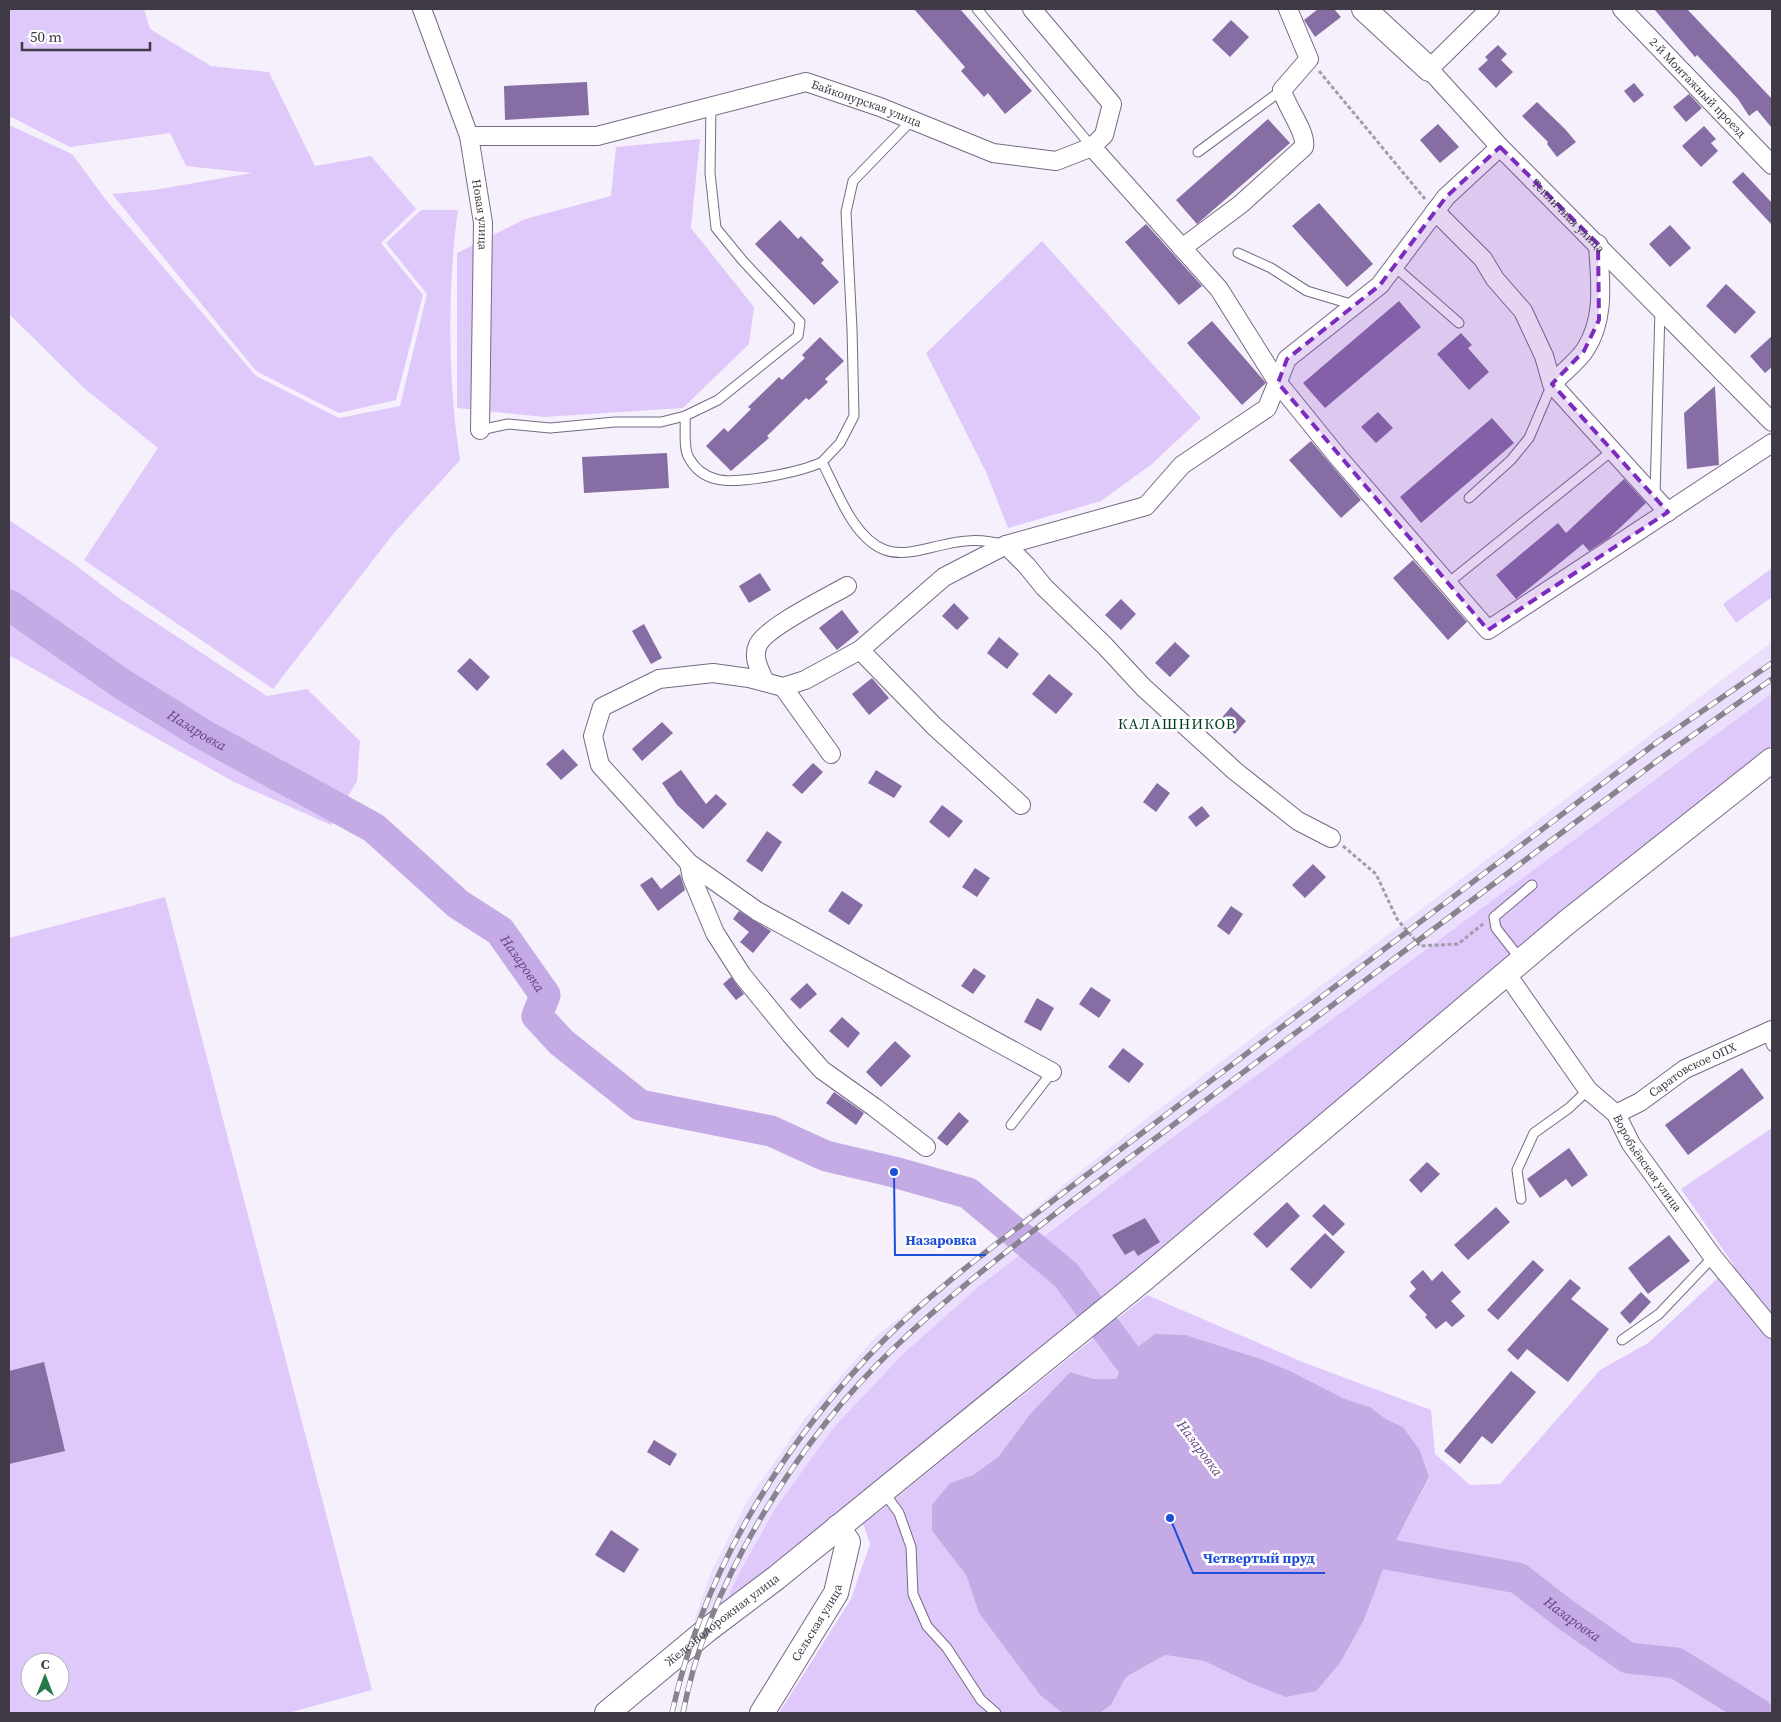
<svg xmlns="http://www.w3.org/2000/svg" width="1781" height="1722" viewBox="0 0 1781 1722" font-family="'Source Serif 4',serif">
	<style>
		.built { fill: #ecdffd }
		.green { fill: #dfc9fb; fill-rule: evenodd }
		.water { fill: #c5abe5 }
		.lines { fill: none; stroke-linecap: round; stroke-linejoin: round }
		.river { stroke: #c5abe5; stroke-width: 31 }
		.building { fill: #866da3 }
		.lane-casing { stroke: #766a85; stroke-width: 11 }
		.street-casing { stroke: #766a85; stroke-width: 20 }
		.secondary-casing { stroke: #766a85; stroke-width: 26 }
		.path { stroke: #a29da9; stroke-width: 3; stroke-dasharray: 4 2.5; stroke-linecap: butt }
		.lane { stroke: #fff; stroke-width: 9 }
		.street { stroke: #fff; stroke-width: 18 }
		.secondary { stroke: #fff; stroke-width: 24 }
		.rail-casing { stroke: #88838f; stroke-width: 5.5 }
		.rail { stroke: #fff; stroke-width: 4; stroke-dasharray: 11; stroke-linecap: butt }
		.marked { fill: #7b2cbf; fill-opacity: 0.2; stroke: #7b2cbf; stroke-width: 4; stroke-dasharray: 10 6; stroke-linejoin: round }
		.labels { text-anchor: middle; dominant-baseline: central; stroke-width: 5; stroke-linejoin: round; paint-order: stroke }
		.street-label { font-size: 12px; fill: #3f3a46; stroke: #fff }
		.water-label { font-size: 14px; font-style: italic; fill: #634086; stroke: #fff }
		.quarter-label { font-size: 15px; letter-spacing: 1px; fill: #003d1f; stroke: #fff }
		.leader { fill: none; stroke: #1d4ed8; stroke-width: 2 }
		.callout-dot { fill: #1d4ed8; stroke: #fff; stroke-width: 2 }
		.callout-label { font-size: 14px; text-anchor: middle; font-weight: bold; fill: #1d4ed8; stroke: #fff; stroke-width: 5; stroke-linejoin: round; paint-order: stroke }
	</style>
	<rect width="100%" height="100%" fill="#f5f0fc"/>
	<path class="built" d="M1772 642V693L1073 1213 978 1287 903 1354 834 1427 775 1509 737 1577 722 1612 688 1639 711 1572 746 1503 805 1418 875 1337 1142 1122Z"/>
	<path class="green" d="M9 9H144L150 29 211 66 269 72 315 166 371 156 416 209 381 243 423 295 396 400 339 413 256 371 112 194 154 190 252 173 186 166 170 133 70 147 9 116Z
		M9 125 72 154 106 200 256 376 339 418 400 406 427 294 386 243 421 210H458C447 288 448 382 460 460L394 533 273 689 84 560 158 448 84 388 9 314Z
		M700 139 691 228 754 307 749 344 683 408 544 417 457 408V253L525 219 611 196 616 147Z
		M1042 241 1201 418 1152 464 1101 501 1008 528 986 472 926 353Z
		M9 520 70 561 123 601 267 696 307 689 360 741 357 781 331 825 234 782 9 655Z
		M1772 568V597L1736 623 1723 604Z
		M1772 693V745L1560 915 1256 1172 722 1612 737 1577 775 1509 834 1427 903 1354 978 1287 1160 1147Z
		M165 897 372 1690 288 1713H9V938ZM30 1662H60V1692H30Z
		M1772 1128V1713H1100L1111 1705 1126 1677 1165 1655 1204 1661 1248 1682 1340 1663 1364 1620 1389 1554 1429 1478 1403 1427 1386 1419 1370 1407 1345 1399 1288 1370 1258 1358 1186 1335 1126 1356 1116 1379H1094L1070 1372 1030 1414 998 1457 973 1475 950 1483 932 1531 966 1575 979 1613 1040 1695 1061 1712 1072 1713H779L851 1599 870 1544 862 1521 876 1514 1147 1295 1305 1363 1431 1410 1435 1454 1470 1485 1500 1484 1600 1370 1648 1343 1733 1264 1681 1189Z"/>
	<path class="water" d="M1155 1334 1186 1335 1258 1358 1288 1370 1345 1399 1370 1407 1386 1419 1403 1427 1420 1451 1429 1477 1389 1554 1364 1620 1340 1663 1316 1691 1286 1697 1248 1682 1204 1661 1165 1655 1126 1677 1111 1705 1100 1713 1061 1712 1040 1695 979 1613 966 1575 932 1531V1505L950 1483 973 1475 998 1457 1030 1414 1070 1372 1094 1379H1116L1126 1356Z"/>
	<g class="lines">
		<g class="river">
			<path id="s1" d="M9 605 122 684 204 735 374 828 458 904 500 931 545 995 537 1016 561 1042 640 1105 771 1131 826 1156 894 1172 968 1193 1066 1275 1126 1356 1152 1388"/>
			<path id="s2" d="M1347 1547 1518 1578 1566 1615 1628 1658 1676 1663 1757 1713"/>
		</g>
	</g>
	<path class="building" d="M914 9H960L1032 91 1005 114 988 93 984 97 961 71 965 67Z
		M1318 9H1334L1341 17 1315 37 1304 20Z
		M1654 9H1687L1772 99V128L1757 110 1749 116 1738 99 1697 55 1695 57Z
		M1231 20 1249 37 1230 57 1212 40Z
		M1498 45 1507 54 1501 60 1513 72 1496 88 1478 69 1488 60 1485 57Z
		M587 82 589 115 505 120 504 86Z
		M1634 83 1644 95 1634 103 1624 91Z
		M1689 94 1702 108 1686 122 1673 107Z
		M1537 102 1565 129 1576 142 1557 157 1547 144 1548 142 1522 116Z
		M1268 119 1290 143 1197 224 1176 200Z
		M1438 124 1459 147 1440 163 1420 140Z
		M1704 126 1716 139 1711 143 1718 151 1701 167 1682 146Z
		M1743 172 1772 203V225L1732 182Z
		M1319 203 1373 264 1347 287 1292 226Z
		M780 220 798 239 801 236 824 260 821 263 839 282 814 305 755 244Z
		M1146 224 1202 286 1179 305 1125 242Z
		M1670 225 1691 248 1670 267 1649 244Z
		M1726 284 1756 312 1735 334 1706 306Z
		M1399 301 1421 327 1325 408 1303 383Z
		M1212 321 1266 383 1242 405 1187 343Z
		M1461 333 1472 345 1468 348 1489 372 1469 390 1437 354Z
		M1772 336V367L1765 373 1750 356Z
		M820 337 844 361 825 379 828 382 809 400 806 398 767 436 769 438 731 471 706 446 724 428 728 432 751 409 748 407 779 377 782 380 805 358 802 355Z
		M1715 386 1719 465 1687 469 1684 413Z
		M1378 412 1393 428 1376 443 1361 427Z
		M1492 418 1514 443 1421 523 1400 497Z
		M1311 441 1361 500 1341 518 1289 460Z
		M667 453 669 488 584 493 582 457Z
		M1624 479 1646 503 1609 538 1589 551 1583 544 1516 599 1496 575 1558 523 1566 533Z
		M1413 560 1467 622 1448 640 1393 578Z
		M760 573 771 590 749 603 739 586Z
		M1121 599 1136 614 1121 630 1105 615Z
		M954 603 969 618 957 630 942 616Z
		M842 610 859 632 837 650 819 628Z
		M644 624 662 658 651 664 632 631Z
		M999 637 1019 654 1007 669 987 653Z
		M1175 642 1190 656 1170 677 1155 663Z
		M470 658 490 677 477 691 457 671Z
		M1049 674 1073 694 1056 714 1032 694Z
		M872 678 889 698 869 715 852 694Z
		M1231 707 1246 721 1235 734 1219 721Z
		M662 722 673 733 642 761 632 749Z
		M563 749 578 765 561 780 546 764Z
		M813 763 823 772 802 794 792 785Z
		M681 770 706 804 716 794 727 804 703 829 677 805 662 783Z
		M876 770 902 786 894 798 868 783Z
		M1157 783 1170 793 1156 812 1143 802Z
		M942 805 963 821 949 838 929 822Z
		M1202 806 1210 816 1196 827 1188 817Z
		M767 831 782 842 762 872 746 861Z
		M1313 864 1326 877 1305 898 1292 885Z
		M975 868 990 878 977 897 962 887Z
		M680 874 685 890 658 911 640 885 652 877 661 889Z
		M842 891 863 905 849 925 828 911Z
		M1231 906 1243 914 1229 935 1217 926Z
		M739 911 771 931 753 953 740 942 749 932 733 919Z
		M974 968 986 976 973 994 961 986Z
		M731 977 744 994 736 1000 723 984Z
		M807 983 817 994 800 1009 790 999Z
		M1091 987 1111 1000 1099 1018 1079 1004Z
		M1037 998 1054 1008 1041 1031 1024 1022Z
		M842 1017 860 1033 848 1048 829 1031Z
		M895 1041 911 1056 881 1087 866 1072Z
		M1123 1048 1144 1064 1129 1083 1108 1067Z
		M1742 1068 1764 1098 1688 1155 1665 1125Z
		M834 1092 864 1113 856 1125 826 1103Z
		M959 1112 969 1121 947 1146 937 1138Z
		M1569 1148 1588 1175 1572 1187 1566 1179 1540 1198 1527 1179Z
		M1427 1162 1440 1174 1421 1193 1409 1180Z
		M1287 1202 1300 1216 1267 1248 1253 1234Z
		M1324 1204 1345 1224 1333 1236 1312 1216Z
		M1496 1207 1510 1222 1468 1260 1454 1245Z
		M1145 1218 1160 1242 1138 1256 1134 1250 1125 1255 1112 1235Z
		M1325 1233 1345 1252 1311 1289 1290 1269Z
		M1669 1235 1690 1261 1648 1294 1628 1268Z
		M1533 1260 1544 1270 1498 1320 1487 1310Z
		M1423 1270 1432 1281 1442 1271 1461 1292 1451 1301 1465 1316 1452 1327 1446 1321 1436 1329 1425 1317 1427 1315 1409 1296 1416 1289 1410 1282Z
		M1570 1279 1581 1288 1571 1299 1609 1329 1568 1382 1527 1349 1518 1360 1507 1350Z
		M1641 1292 1651 1302 1630 1324 1620 1313Z
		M44 1362 65 1451 9 1464V1371Z
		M1511 1371 1536 1392 1492 1444 1482 1436 1460 1464 1444 1451Z
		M654 1440 677 1454 670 1466 647 1452Z
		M611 1530 639 1549 624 1573 595 1555Z"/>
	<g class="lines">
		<g class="lane-casing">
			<path id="lane" d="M977 9 1092 147
				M1198 152 1282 90
				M1238 253 1271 268 1307 291 1354 305
				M1394 266 1459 323
				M685 416C686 428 683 449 689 458 695 469 704 476 716 479 738 485 801 472 822 462 837 490 853 538 885 550 902 556 921 550 938 546 963 540 980 538 1005 545
				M480 430 508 424 550 428 615 422H661L685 416 718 400 798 336 800 322 743 261 716 228 710 173 711 106
				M822 462 840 443 854 416 852 329 846 212 853 181 912 120
				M1655 496 1660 309
				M1469 498 1511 460 1529 438 1552 384
				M1448 583 1613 450
				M1521 960 1496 928 1494 917 1532 885
				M1766 1033 1772 1046
				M1011 1125 1052 1072
				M1521 1199 1517 1170 1534 1133 1569 1108 1588 1090
				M1622 1340 1659 1314 1713 1257
				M883 1491 899 1513 911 1547 913 1594 927 1626 947 1648 981 1700 996 1713"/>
		</g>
		<g class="street-casing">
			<g id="street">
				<path id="s3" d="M422 9 469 136 483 223 480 430"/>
				<path id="s4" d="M1490 9 1429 69 1500 147 1772 422"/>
				<path id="s5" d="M1622 9 1772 165"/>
				<path id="s6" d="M469 136H597L806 82 880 107 993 153 1056 161 1092 147 1104 135 1112 104 1032 9"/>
				<path d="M1092 147 1219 289 1278 383 1338 457 1488 630 1772 443"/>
				<path d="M1435 211 1483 259 1495 279 1523 311 1544 356 1552 384 1668 512"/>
				<path d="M1182 248 1241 204 1304 147C1307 132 1286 107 1282 90L1309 59 1288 9"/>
				<path d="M1552 384C1562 373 1577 362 1585 350 1606 318 1600 281 1598 244"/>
				<path d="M1006 545 1027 566 1044 587 1105 646 1143 687 1235 771 1298 821 1331 838"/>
				<path d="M860 650 934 726 1021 805"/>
				<path d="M765 682C760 670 752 658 758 645 765 628 828 597 847 586"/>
				<path d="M783 687 831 754"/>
				<path d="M689 863 692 878 715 933 742 975 791 1035 822 1070 874 1107 926 1147"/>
				<path id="s7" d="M1506 973 1588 1090 1616 1114 1631 1144 1713 1257 1772 1329"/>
				<path d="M1052 1072 757 911 689 863 600 765 593 736 602 707 659 679 713 673 749 678 783 687 805 680 860 650 944 577 1006 545 1146 506 1182 465 1267 408 1287 359 1380 285 1446 197 1500 147"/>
				<path id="s8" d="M1616 1114 1640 1102 1685 1069 1772 1030"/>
			</g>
		</g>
		<g class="secondary-casing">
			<g id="secondary">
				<path d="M1364 9 1429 69"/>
				<path id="s9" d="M607 1713 707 1630 776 1578 1144 1279 1566 923 1772 760"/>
				<path id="s10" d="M762 1713 836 1593 848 1542 838 1527"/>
			</g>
		</g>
		<path class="path" d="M1319 71 1425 199
			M1343 846 1376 874 1397 919 1420 946 1458 944 1483 924"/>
		<use href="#lane" class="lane"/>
		<use href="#street" class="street"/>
		<use href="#secondary" class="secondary"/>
		<g class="rail-casing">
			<path id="rail" d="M672 1713C703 1571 782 1444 883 1341 935 1288 997 1244 1055 1199L1656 743 1772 663
				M683 1713C707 1584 800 1437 895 1347 948 1296 1006 1252 1064 1207L1665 755 1772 679"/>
		</g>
		<use href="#rail" class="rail"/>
	</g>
	<path class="marked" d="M1500 147 1598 244 1599 320 1584 351 1552 384 1668 512 1488 630 1278 383 1287 359 1380 285 1446 197Z"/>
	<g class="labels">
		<g class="street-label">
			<text stroke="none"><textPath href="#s5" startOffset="109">2-й Монтажный проезд</textPath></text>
			<text stroke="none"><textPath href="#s6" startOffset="408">Байконурская улица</textPath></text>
			<text stroke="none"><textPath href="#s3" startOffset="215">Новая улица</textPath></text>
			<text stroke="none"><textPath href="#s4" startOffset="288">Тепличная улица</textPath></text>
			<text stroke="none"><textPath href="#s8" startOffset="89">Саратовское ОПХ</textPath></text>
			<text stroke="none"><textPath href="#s7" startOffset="238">Воробьёвская улица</textPath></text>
			<text stroke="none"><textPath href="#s9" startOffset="148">Железнодорожная улица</textPath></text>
			<text stroke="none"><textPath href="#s10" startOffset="106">Сельская улица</textPath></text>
		</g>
		<g class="water-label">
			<text stroke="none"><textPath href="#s1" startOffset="226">Назаровка</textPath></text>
			<text stroke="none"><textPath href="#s1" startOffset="631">Назаровка</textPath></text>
			<text transform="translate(1200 1448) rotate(53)">Назаровка</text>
			<text stroke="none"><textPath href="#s2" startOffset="242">Назаровка</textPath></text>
		</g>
		<g class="quarter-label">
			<text x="1177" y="723">КАЛАШНИКОВ</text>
		</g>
	</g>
	<path class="leader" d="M894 1172L895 1255H986M1170 1518L1193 1573H1325"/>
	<g class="callout-dot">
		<circle cx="894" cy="1172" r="5"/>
		<circle cx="1170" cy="1518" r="5"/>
	</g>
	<g class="callout-label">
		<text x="941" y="1245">Назаровка</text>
		<text x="1259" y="1563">Четвертый пруд</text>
	</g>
	<rect width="1781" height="1722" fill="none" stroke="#3f3a46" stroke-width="20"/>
	<g transform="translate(45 1677)"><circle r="24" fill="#ffffff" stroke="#b2b0b5"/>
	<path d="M0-4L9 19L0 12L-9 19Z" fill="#25784a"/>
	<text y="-8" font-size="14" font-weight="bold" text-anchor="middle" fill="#3f3a46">С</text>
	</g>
	<path d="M22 42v8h128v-8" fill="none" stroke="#3f3a46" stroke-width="2.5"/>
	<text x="30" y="42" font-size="15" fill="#3f3a46" stroke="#ffffff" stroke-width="4" paint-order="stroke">50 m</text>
</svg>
